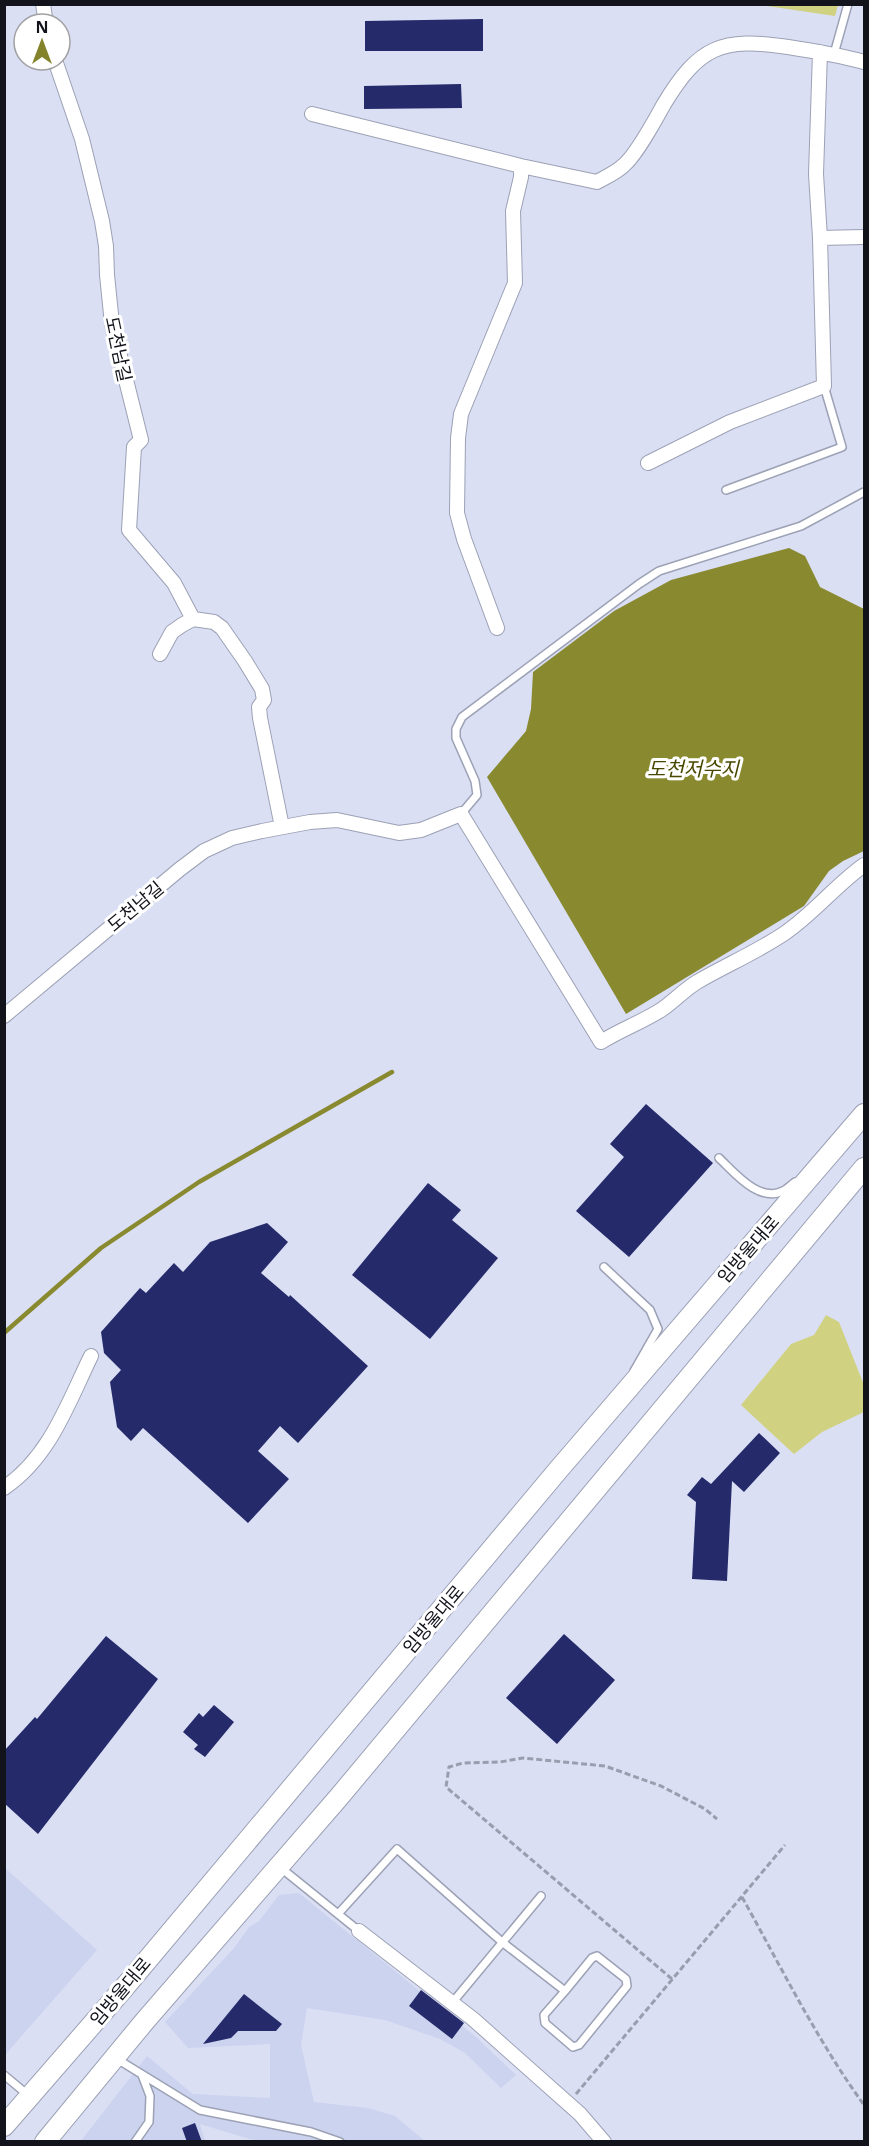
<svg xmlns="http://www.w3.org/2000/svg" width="869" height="2146" viewBox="0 0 869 2146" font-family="'Noto Sans','Noto Sans KR',sans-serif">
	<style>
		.built { fill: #ccd3ef }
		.green { fill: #d0d281 }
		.water { fill: #898a30 }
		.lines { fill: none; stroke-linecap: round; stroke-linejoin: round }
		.stream { stroke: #898a30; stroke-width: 4.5 }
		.building { fill: #252a6a }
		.service-casing { stroke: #9ca1b5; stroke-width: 10 }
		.minor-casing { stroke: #9ca1b5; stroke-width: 16 }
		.secondary-casing { stroke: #9ca1b5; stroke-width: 22 }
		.path { stroke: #999dad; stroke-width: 3; stroke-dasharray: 6 3; stroke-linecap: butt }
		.service { stroke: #fff; stroke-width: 7 }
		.minor { stroke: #fff; stroke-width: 14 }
		.secondary { stroke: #fff; stroke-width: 20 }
		.labels { text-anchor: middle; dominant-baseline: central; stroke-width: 6; stroke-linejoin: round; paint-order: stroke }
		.street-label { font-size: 18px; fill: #13141b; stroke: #fff }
		.water-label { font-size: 20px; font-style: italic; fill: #484800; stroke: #fff }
	</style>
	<rect width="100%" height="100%" fill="#dadff4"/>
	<path class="built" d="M5 1868 97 1950 5 2055Z
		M299 1893 475 2036 516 2075 501 2088 465 2053 440 2039 385 2020 307 2008 301 2045 314 2102 368 2108 395 2116 425 2141H256L200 2124 205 2141 80 2142 147 2056 193 2094 270 2098V2044L188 2048 165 2022 234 1948 249 1927 259 1921 279 1895Z"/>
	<path class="green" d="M760 5 838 4V5L835 16Z
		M826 1315 839 1322 864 1385V1412L822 1432 794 1454 741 1405 791 1344 814 1335Z"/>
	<path class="water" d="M789 548 805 556 820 587 864 609V851L843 861 829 871 804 906 626 1014 487 777 526 731 531 709 533 672 614 611 671 580Z"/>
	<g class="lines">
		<path class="stream" d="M4 1333 101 1248 199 1182 392 1072"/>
	</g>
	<path class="building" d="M483 19V51H365V21Z
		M461 84 462 108 364 109V86Z
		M646 1104 713 1163 629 1257 576 1211 624 1157 610 1144Z
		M428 1183 461 1210 452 1220 498 1258 430 1339 352 1275Z
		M267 1223 288 1242 261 1273 289 1297 290 1295 368 1366 298 1443 280 1426 258 1451 289 1479 248 1523 143 1428 131 1441 117 1427 110 1382 121 1370 104 1353 101 1332 140 1288 146 1293 174 1263 183 1272 210 1242Z
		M759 1433 780 1453 744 1492 732 1481 727 1581 692 1579 696 1502 687 1495 702 1477 711 1484Z
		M564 1634 615 1680 557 1744 506 1698Z
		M106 1636 158 1679 38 1834 4 1803V1751L35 1717 37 1719Z
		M214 1705 234 1722 205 1757 194 1749 198 1745 183 1732 199 1713 203 1717Z
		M421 1990 464 2023 452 2039 409 2006Z
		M244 1994 282 2024 276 2031H238L231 2038 203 2044Z
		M195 2123 202 2142H187L182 2128Z"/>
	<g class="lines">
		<g class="service-casing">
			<path id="service" d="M834 54 848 4
				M726 490 842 447 824 386
				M461 814 477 795 475 781 456 738V729L462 717 639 584 659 571 801 526 864 492
				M719 1158C735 1173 759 1203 783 1191 787 1189 791 1185 795 1182
				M604 1267 650 1310 658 1329 634 1371
				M281 1868 359 1931
				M338 1914 397 1849 502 1942 565 1991 592 1958 597 1956 626 1979 627 1986 579 2045 573 2047 545 2023 544 2015 565 1991
				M452 2003 541 1896
				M117 2059 200 2110 311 2132 340 2142
				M4 2075 28 2095
				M135 2142 149 2122 150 2096 142 2075"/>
		</g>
		<g class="minor-casing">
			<path id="minor" d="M43 4 46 24
				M55 60 82 139 102 221 106 246 107 275 112 324 141 440 134 447 129 530 174 583 193 619
				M312 114 521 166 597 182C606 177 617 172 624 165 637 154 655 120 664 104 699 46 722 37 788 47 814 51 839 55 864 62
				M820 238 864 237
				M648 463 730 422 824 386 820 238 816 174 820 52
				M497 628 464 539 457 513 458 438 461 414 515 283 513 211 521 177V166
				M160 654 172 632 182 625 193 619 214 622 222 628 245 661 262 689 264 700 259 707 260 718 282 827
				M4 1016 180 869 204 851 232 838 262 831 310 822 337 820 399 833 421 830 461 814 601 1042C620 1030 642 1022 661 1010 674 1001 684 990 697 982 726 965 757 952 785 933 814 913 836 885 864 865
				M4 1488C50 1457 68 1403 91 1356
				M359 1931 473 2019 580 2114 604 2142"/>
		</g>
		<g class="secondary-casing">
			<path id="secondary" d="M4 2126 123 1989 559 1469 864 1114
				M45 2142 144 2022 339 1797 864 1168"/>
		</g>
		<path class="path" d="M742 1897C781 1967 817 2040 864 2105
			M672 1979 446 1787 449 1767 463 1763 500 1762 523 1758 605 1766 661 1786 705 1809 717 1819
			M576 2094 785 1845"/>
		<use href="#service" class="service"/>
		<use href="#minor" class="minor"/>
		<use href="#secondary" class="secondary"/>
	</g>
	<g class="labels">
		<g class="street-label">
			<text transform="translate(119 349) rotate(78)">도천남길</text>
			<text transform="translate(135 906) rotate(-40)">도천남길</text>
			<text transform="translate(748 1249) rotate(-49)">임방울대로</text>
			<text transform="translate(433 1619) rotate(-50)">임방울대로</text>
			<text transform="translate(120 1991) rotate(-50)">임방울대로</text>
		</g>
		<g class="water-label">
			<text x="693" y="768">도천저수지</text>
		</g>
	</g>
	<rect width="869" height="2146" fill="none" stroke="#13141b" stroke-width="12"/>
	<g transform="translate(42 42)"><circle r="28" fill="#ffffff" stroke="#a1a1a4" stroke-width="1.5"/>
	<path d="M0-4.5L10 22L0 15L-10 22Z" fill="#83832c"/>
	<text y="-9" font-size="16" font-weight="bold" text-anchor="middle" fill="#13141b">N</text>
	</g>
</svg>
